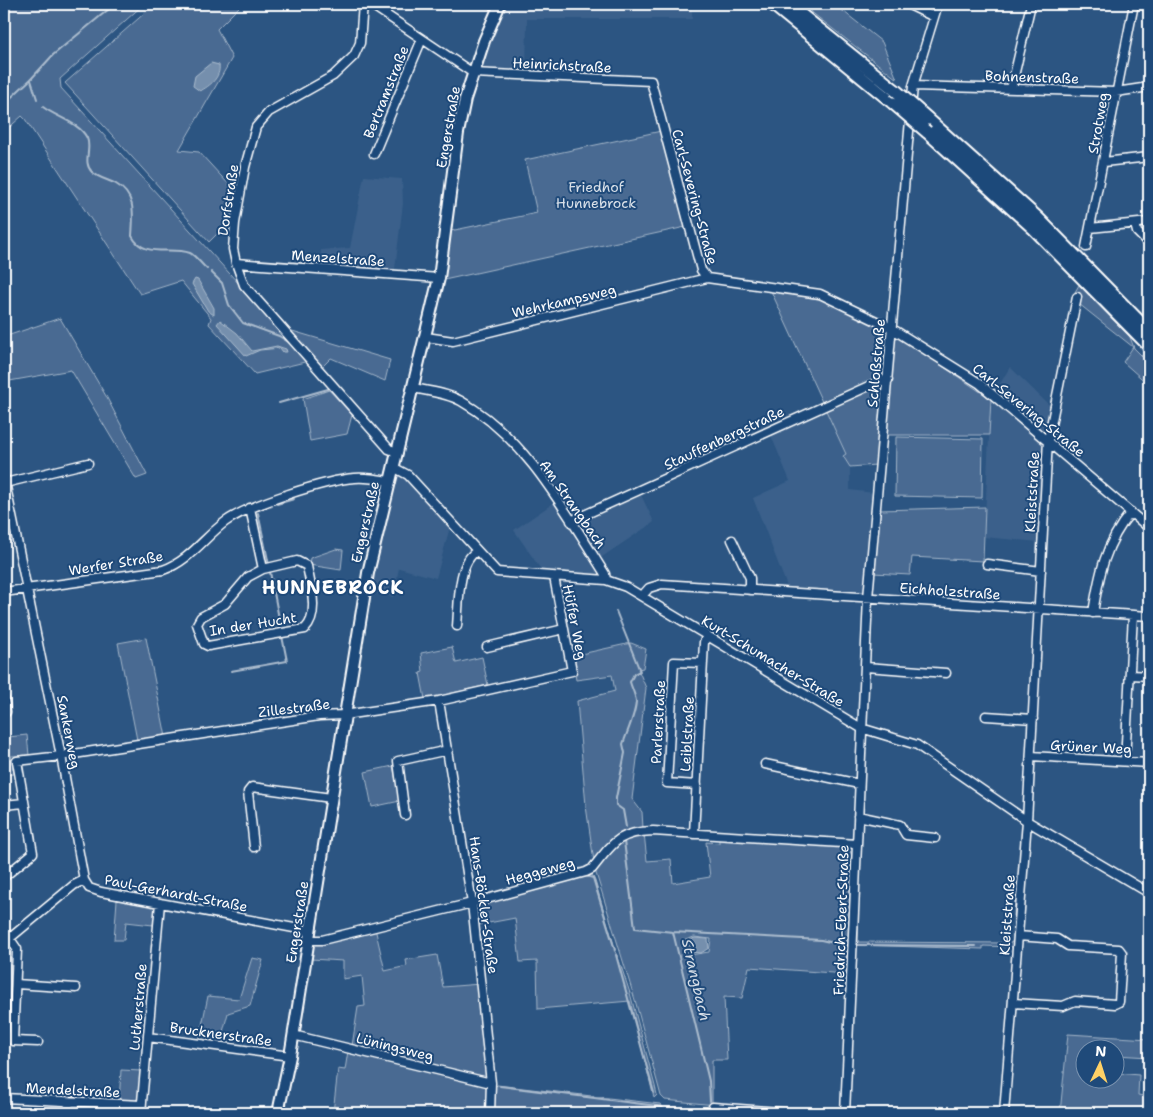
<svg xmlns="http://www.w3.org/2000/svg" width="1153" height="1117" viewBox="0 0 1153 1117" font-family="'Shantell Sans',sans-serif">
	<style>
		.built { fill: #3b618b }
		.green { fill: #486b92; stroke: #a4b5c8; fill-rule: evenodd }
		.water { fill: #748fad; stroke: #acbcce }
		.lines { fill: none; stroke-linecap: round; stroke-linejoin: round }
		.stream { stroke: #acbcce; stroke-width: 2 }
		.minor-casing { stroke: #fff; stroke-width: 11 }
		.major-casing { stroke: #fff; stroke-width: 14 }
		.highway-casing { stroke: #fff; stroke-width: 15 }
		.minor { stroke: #1f4a7a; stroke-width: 8 }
		.major { stroke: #1f4a7a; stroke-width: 10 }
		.highway { stroke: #1f4a7a; stroke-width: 11 }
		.highway-bridge-casing { stroke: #fff; stroke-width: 15; stroke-linecap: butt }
		.highway-bridge { stroke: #1f4a7a; stroke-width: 11 }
		.labels { text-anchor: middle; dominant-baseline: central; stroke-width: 4; stroke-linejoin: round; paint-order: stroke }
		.street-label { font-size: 14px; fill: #fff; stroke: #1f4a7a }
		.park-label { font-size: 14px; fill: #dae1e9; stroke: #1f4a7a }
		.water-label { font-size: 15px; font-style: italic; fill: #d5dde6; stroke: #1f4a7a }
		.district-label { font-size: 19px; font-weight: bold; letter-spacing: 1px; fill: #fff; stroke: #1f4a7a }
	</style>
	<rect width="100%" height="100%" fill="#2c5582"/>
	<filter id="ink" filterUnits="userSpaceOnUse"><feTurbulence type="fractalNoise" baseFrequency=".02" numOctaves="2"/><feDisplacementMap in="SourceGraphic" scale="10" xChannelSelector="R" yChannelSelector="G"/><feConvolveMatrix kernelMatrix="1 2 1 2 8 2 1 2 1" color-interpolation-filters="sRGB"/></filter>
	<g filter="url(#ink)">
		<path class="built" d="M505 4H692V19H527L526 73 482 71 480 66Z
			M364 176 402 179 403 203 395 269 320 264 321 250 350 248Z
			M1010 367 1051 407 1046 429 1038 438 1044 447 1039 542 984 537 991 399Z
			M826 408 846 454 843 456 850 467V490L874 493 866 594 788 589 753 498 790 481 770 433Z
			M395 475 407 478 450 527 436 578 399 568 393 597 370 592Z
			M640 493 654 522 593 563 598 572 597 575 542 571 514 530 555 502 578 524 581 519Z"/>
		<path class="green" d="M4 4H144L60 79 61 88 309 361 255 374 209 324 211 318 181 281 140 294 25 119 22 116 4 132V107L9 101 4 95Z
			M155 4H242L217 29 232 58 179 150 199 152 232 188 247 177 239 216 230 221 209 242 65 83Z
			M801 4H834L882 42 897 79Z
			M666 130 690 226 444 280 450 231 537 213 525 160Z
			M1079 285 1130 337 1134 348 1149 363V385L1123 362 1133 347 1079 304 1080 296 1075 292Z
			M771 291 824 300 898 336 991 399 989 435H879L876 465 850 467 843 456 846 454Z
			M60 318 106 396 147 475 136 479 71 370 4 382V337Z
			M289 330 390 360 385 381 331 358 322 367Z
			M329 390 352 415 347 434 310 441 303 399Z
			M896 437 983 439 982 498 895 496Z
			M985 507 983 561 912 557 910 575 873 573 880 510Z
			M336 549 343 550 341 570 309 565 310 558Z
			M146 638 166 737 137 740 118 643Z
			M631 643 646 649 643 668 638 669 646 688 632 799 642 812 643 828 615 837 594 862 586 806 577 701 615 691 612 675 576 680 572 656Z
			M452 647 456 663 482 657 488 685 425 699 420 673 423 672 421 653Z
			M4 719 8 737 27 735 29 755 11 756 14 774 4 775Z
			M393 766 400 801 372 807 365 772Z
			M640 832 644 833 647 861 671 859 673 883 710 877 706 842 719 843V837L845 845 852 854 848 940H846L847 974 749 967 742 998 724 997 727 1060H712V1102L715 1105 665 1100 661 1096 635 1000 595 870 596 866C609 850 618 834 640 832ZM694 937 711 939 709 952 690 955 684 948 683 941Z
			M591 873 595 881 615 948 614 950 618 957 630 993 655 1086 657 1095 654 1098 630 1001 538 1009 537 961 520 962 515 918 478 925 475 905Z
			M859 883 858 942 1011 943 1013 940 1015 895 1018 896 1014 947 983 946V949L856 945Z
			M117 900 156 907 153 925 126 922 124 940H114Z
			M375 928 385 971 407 966 406 960 437 955 443 987 480 984 486 1077 352 1046 358 1007 365 1006 362 976 343 979V961L311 959 313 944Z
			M252 958 263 960 250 1006 228 1013 220 1043 199 1040 208 996 239 999Z
			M1068 1034 1149 1039V1057L1116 1055V1050H1086V1080H1116V1073L1139 1075 1138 1095 1149 1097V1113H1060Z
			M348 1051 488 1086 487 1113H333L338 1069 345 1070Z
			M121 1070 141 1071 139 1100 137 1102H119Z
			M497 1085 660 1104 666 1113H493L494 1088Z
			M672 1107 710 1110V1113H671Z"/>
		<path class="water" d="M211 63 219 65C221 77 210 86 200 91L193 86 195 76Z
			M195 279 198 280 214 308V315L208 311 192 284Z
			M220 320 237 333 252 351 277 346 286 349 287 352H283L280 348 260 350 246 356 217 324Z
			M695 938 708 939 709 948 701 953 689 952 685 947 684 942Z"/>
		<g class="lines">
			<path class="stream" d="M31 80 37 99
				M4 104 31 79 53 55 115 4
				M43 107C56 117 80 123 87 138 92 149 82 162 92 172 98 178 109 180 116 184 137 196 133 216 132 236 144 259 170 246 190 253 196 256 201 264 207 269
				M211 272 222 283 229 305 243 323 279 336 290 343
				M279 403 328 389
				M277 504 294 499
				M258 510 272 506
				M258 513 269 565
				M270 572 281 629
				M616 611 640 671 634 674 630 682C632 689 635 694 636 701 636 713 627 732 623 744L625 753 616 798V805L623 810 626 827
				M231 671 287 661 282 636
				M624 841 635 928 673 932 709 1081 710 1101
				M586 876 593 878 615 950
				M477 912 478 924
				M673 932 821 940 847 946
				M857 945 976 946
				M616 955 654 1093
				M500 1086 657 1106 662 1107 665 1113"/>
			<g class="minor-casing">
				<path id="minor" d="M363 4 360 43 354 56 333 76 269 112 256 127 245 167 235 223 233 249 236 263 244 285 389 449 397 452
					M370 4 473 73 651 81 701 270 707 278 820 294 891 328 979 383 1149 528
					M907 4 934 17
					M913 86 1116 92 1149 87
					M1011 89 1031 4
					M374 154 422 39
					M1104 162 1149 157
					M1135 224 1137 232 1149 244
					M1090 228 1149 222
					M1086 247 1134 4
					M236 263 439 278
					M426 337 453 341 707 278
					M413 388C428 391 447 393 461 401 527 438 566 513 605 574L606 580
					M393 467 408 475 497 572 606 580 626 587 861 728 917 745 1027 821 1149 893
					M4 477 61 756 84 880 89 888 101 892 310 931
					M5 483 88 463
					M250 508 263 569
					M571 521 882 380H888
					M732 540 750 578V590
					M297 561 307 566C310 583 320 615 305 629L208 646 204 644 197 624 201 617 225 604 248 577 263 569Z
					M987 564 1041 571
					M4 592 163 570C189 561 204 538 225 522 248 505 326 480 355 478 366 477 377 479 389 481
					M642 596 649 588 662 584 1149 616
					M1093 613C1099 575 1105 543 1131 512
					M457 626C459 606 457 562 477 551
					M487 647 564 629
					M866 667 946 673
					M1131 675 1149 676
					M4 698 6 712 4 714
					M439 701 472 903 491 1083 490 1113
					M986 716 1033 719
					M1031 756 1149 763
					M1125 761 1133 615
					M765 764 859 784
					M697 785 667 783 674 662 703 663
					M4 805 24 803
					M405 815 398 761 448 750
					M858 816 900 825 906 835 935 838
					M694 834 704 642 707 636
					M254 847 248 792 252 787 331 798
					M4 877 33 853 17 761 61 756 319 716 344 715 439 701 572 671 554 577
					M4 930 17 949 13 1041 38 1042
					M309 940H322L472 903 586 872 592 869C613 843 618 832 653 831L857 844
					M4 943 74 885 84 880
					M16 984 76 988
					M1013 1003 1063 1006 1075 1001 1115 1004 1119 1002 1122 953 1119 949 1068 946 1057 939 1018 936
					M293 1035 491 1083
					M148 1037 290 1056
					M4 1098 141 1105
					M713 1107 791 1113
					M68 1113 69 1102
					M141 1113 160 903
					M845 1113 868 598 913 86 938 4
					M1004 1113 1027 821 1048 440 1077 297"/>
			</g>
			<g class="major-casing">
				<path id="major" d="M278 1113 290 1056 368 573 439 278 458 133 465 99 484 41 500 4"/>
			</g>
			<g class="highway-casing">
				<path id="highway" d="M772 4 893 103
					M788 4 895 90
					M928 119 1038 218 1149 331
					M927 132 1033 228 1149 346"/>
			</g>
			<use href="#minor" class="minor"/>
			<use href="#major" class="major"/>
			<use href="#highway" class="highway"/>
			<g class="highway-bridge-casing">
				<path id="highway-bridge" d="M895 90 928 119
					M893 103 927 132"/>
			</g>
			<use href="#highway-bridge" class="highway-bridge"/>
		</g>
	</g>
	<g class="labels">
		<g class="street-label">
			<text transform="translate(562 65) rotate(3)">Heinrichstraße</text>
			<text transform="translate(1032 77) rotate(2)">Bohnenstraße</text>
			<text transform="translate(386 92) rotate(-68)">Bertramstraße</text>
			<text transform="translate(1098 123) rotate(-80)">Strotweg</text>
			<text transform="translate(448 127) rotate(-80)">Engerstraße</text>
			<text transform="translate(695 197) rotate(75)">Carl-Severing-Straße</text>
			<text transform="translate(228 200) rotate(-81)">Dorfstraße</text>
			<text transform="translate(338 258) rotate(4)">Menzelstraße</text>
			<text transform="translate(564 301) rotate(-13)">Wehrkampsweg</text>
			<text transform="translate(876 363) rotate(-85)">Schloßstraße</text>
			<text transform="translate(1029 410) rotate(39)">Carl-Severing-Straße</text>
			<text transform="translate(724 438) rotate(-25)">Stauffenbergstraße</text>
			<text transform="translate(1032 492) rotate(-87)">Kleiststraße</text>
			<text transform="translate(573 504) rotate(55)">Am Strangbach</text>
			<text transform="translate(365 522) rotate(-77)">Engerstraße</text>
			<text transform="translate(116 563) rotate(-9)">Werfer Straße</text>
			<text transform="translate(950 591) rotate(4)">Eichholzstraße</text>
			<text transform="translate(575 622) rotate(79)">Hüffer Weg</text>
			<text transform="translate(253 624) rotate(-9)">In der Hucht</text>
			<text transform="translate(773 661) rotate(31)">Kurt-Schumacher-Straße</text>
			<text transform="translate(294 708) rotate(-7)">Zillestraße</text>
			<text transform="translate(658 722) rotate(-87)">Parlerstraße</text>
			<text transform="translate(69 732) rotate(79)">Sankerweg</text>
			<text transform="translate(687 734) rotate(-87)">Leiblstraße</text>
			<text transform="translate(1091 747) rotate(3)">Grüner Weg</text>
			<text transform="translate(540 871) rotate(-15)">Heggeweg</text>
			<text transform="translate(176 893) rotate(11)">Paul-Gerhardt-Straße</text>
			<text transform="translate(484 905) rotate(82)">Hans-Böckler-Straße</text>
			<text transform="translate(1007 915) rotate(-86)">Kleiststraße</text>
			<text transform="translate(841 920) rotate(-88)">Friedrich-Ebert-Straße</text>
			<text transform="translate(297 922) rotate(-81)">Engerstraße</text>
			<text transform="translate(138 1007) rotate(-85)">Lutherstraße</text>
			<text transform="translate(221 1034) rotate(8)">Brucknerstraße</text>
			<text transform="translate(395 1047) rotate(14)">Lüningsweg</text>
			<text transform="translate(73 1090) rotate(3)">Mendelstraße</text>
		</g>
		<g class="park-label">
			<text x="596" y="187">Friedhof<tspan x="596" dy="16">Hunnebrock</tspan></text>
		</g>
		<g class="water-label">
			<text transform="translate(696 980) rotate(77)">Strangbach</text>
		</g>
		<g class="district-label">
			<text x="333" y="587">HUNNEBROCK</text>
		</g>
	</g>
	<rect width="1153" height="1117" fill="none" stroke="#1f4a7a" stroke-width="20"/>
	<rect x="10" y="10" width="1133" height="1097" fill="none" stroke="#fff" stroke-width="2" filter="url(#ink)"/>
	<g transform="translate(1100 1064) rotate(4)"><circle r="24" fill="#1f4a7a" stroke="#7992af"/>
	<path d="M0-4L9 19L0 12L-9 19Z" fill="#ffd166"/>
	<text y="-8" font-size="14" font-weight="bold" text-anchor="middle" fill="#ffffff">N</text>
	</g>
</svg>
